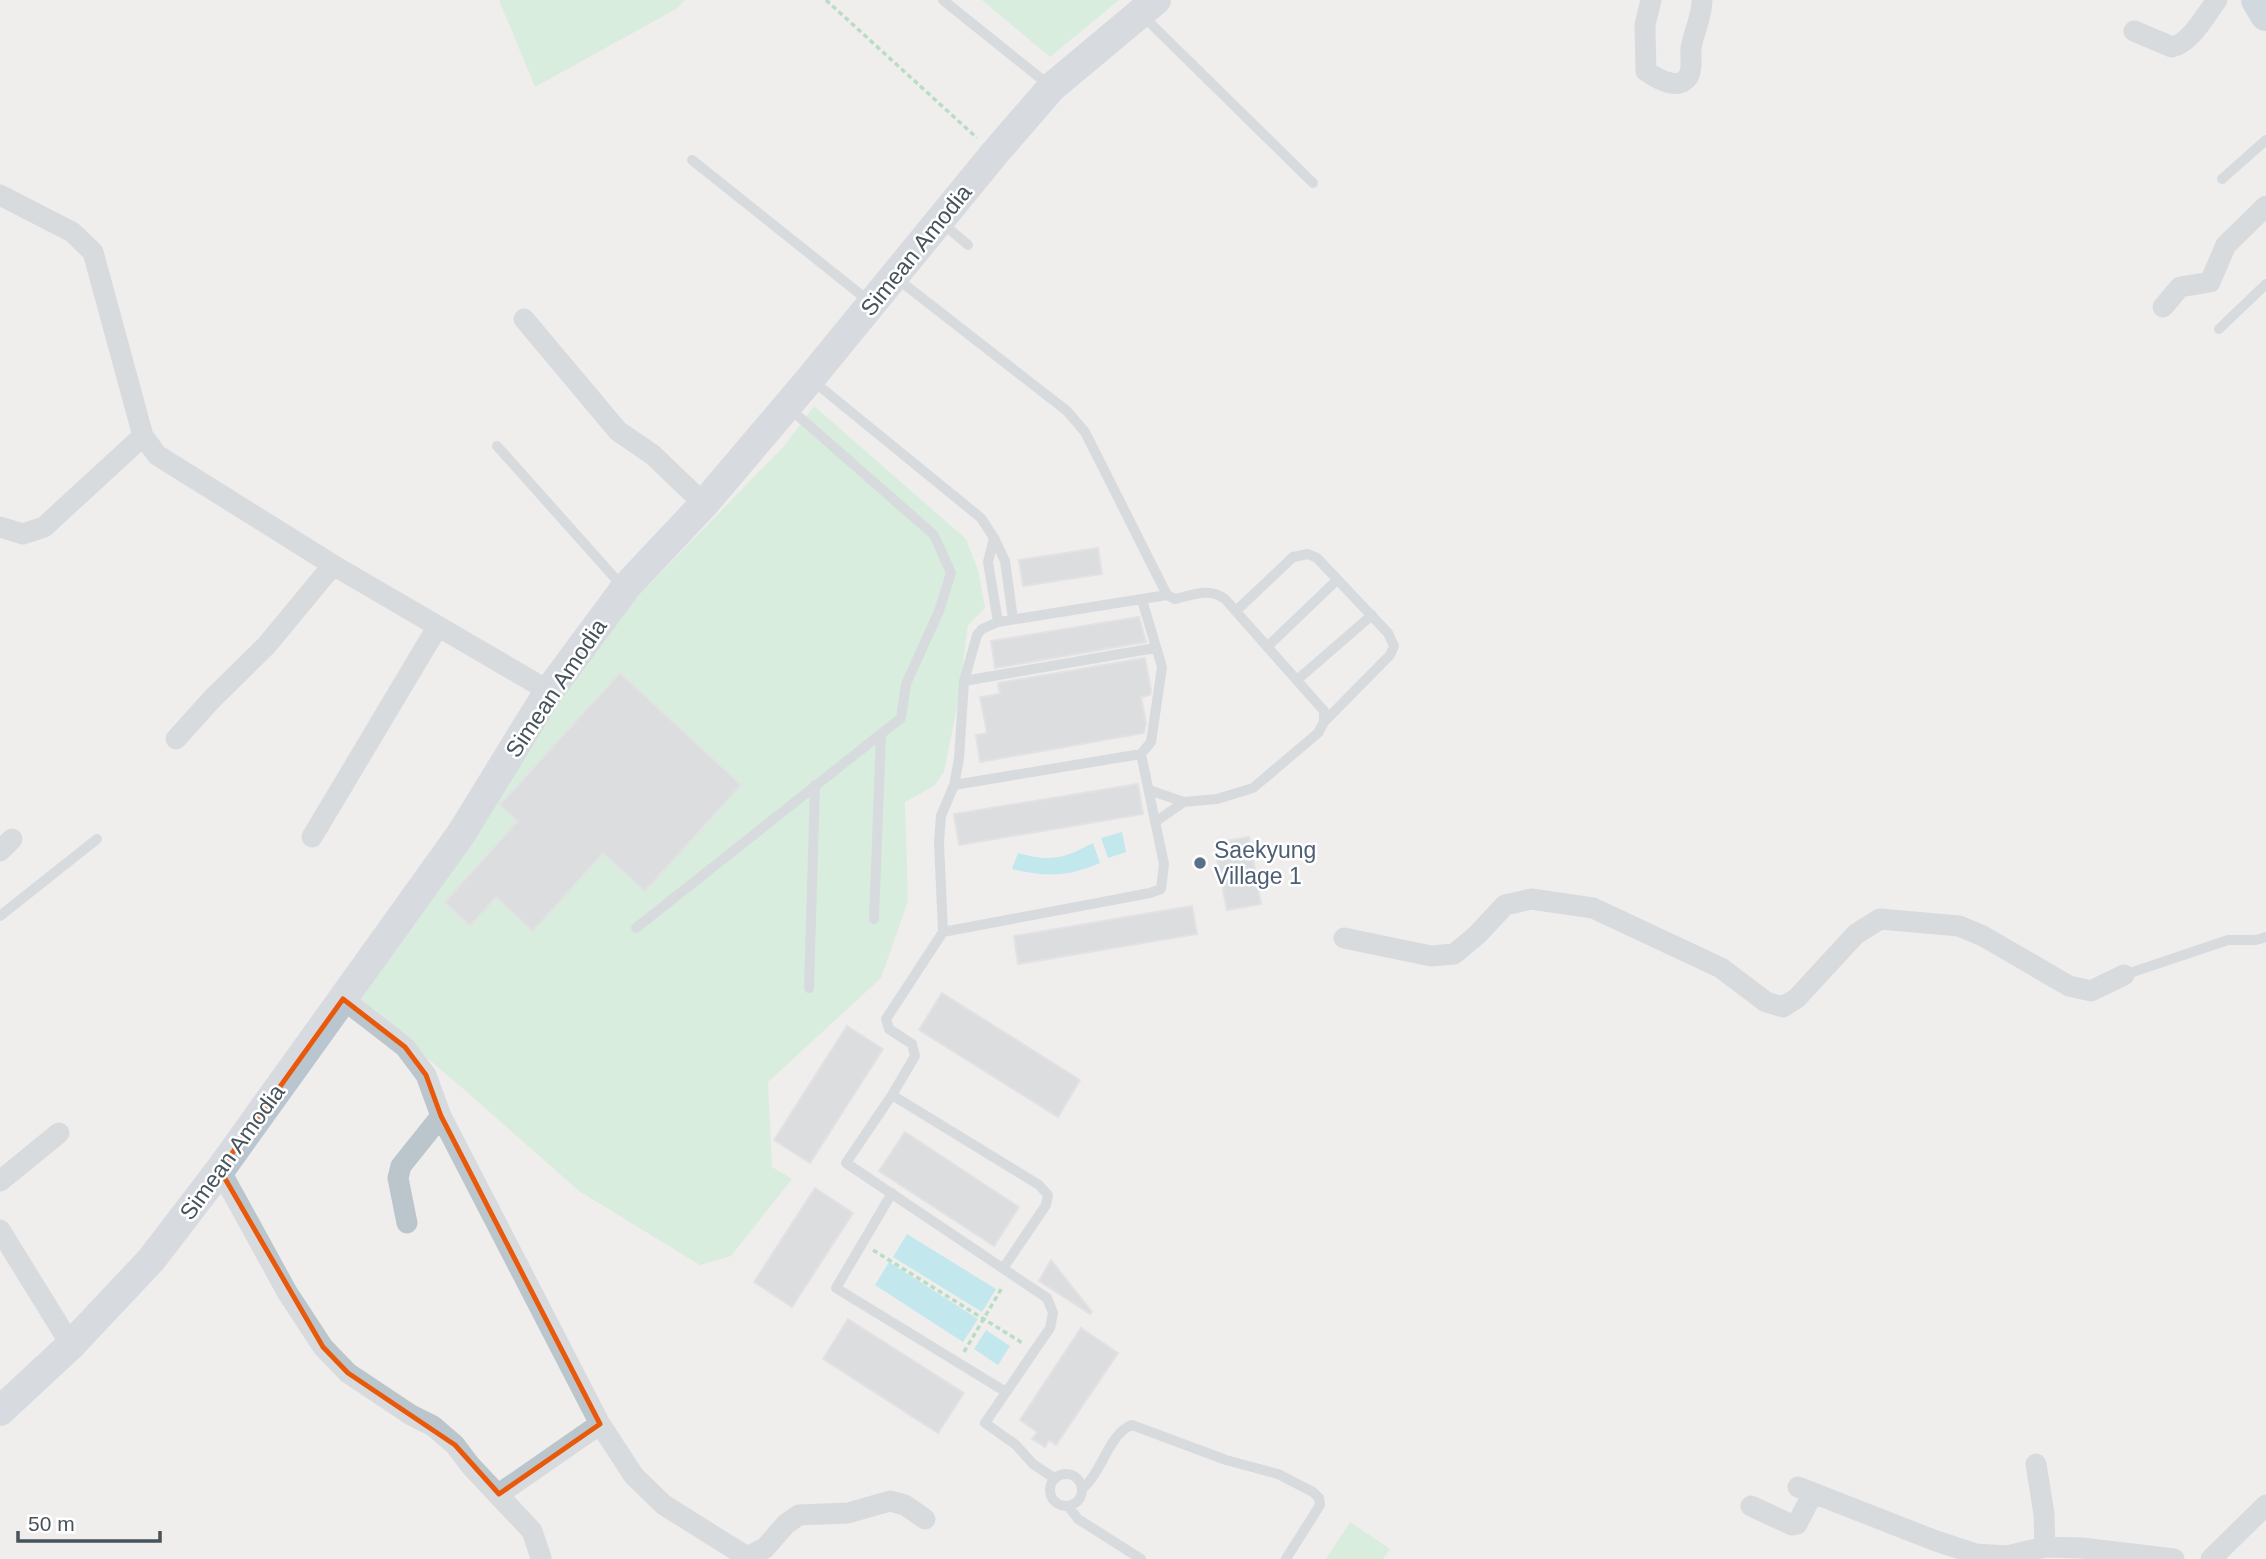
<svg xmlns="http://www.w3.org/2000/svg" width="2266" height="1559" viewBox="0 0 2266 1559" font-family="Arial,sans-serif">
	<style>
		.green { fill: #bbeec9 }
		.water { fill: #89e1ea }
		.building { fill: #c4c9cd; stroke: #d1d4d9; stroke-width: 2 }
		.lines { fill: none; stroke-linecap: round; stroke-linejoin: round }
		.path { stroke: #74cb96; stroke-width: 3.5; stroke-dasharray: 5 3.5; stroke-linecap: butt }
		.lane { stroke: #bbc6cc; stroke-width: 10 }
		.street { stroke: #bbc6cc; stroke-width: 21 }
		.secondary { stroke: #b9c6cf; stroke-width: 30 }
		.primary { stroke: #adc0cc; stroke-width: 32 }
		.marked { fill: none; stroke: #e8590c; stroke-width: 5; stroke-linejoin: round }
		.service-dot { fill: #5c6f8a; stroke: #fff; stroke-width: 2.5 }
		.labels { text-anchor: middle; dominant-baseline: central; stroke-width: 5; stroke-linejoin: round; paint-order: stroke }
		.street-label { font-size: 23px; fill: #46535a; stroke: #fff }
		.service-label { font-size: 23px; fill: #4e5e75; stroke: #fff; text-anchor: start }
	</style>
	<rect width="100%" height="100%" fill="#f0eded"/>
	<path class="green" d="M499 0H685L676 9 535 87Z
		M982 0H1119L1050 57Z
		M814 406 966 539 978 570 985 608 968 625 958 702 944 772 934 786 905 802 908 901 881 978 768 1082 772 1167 792 1179 731 1256 700 1265 579 1191 460 1086 360 1001 525 757 609 626 785 445Z
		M1350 1522 1390 1549 1383 1559H1326Z"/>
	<path class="water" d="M1122 832 1126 852 1108 858 1101 838Z
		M1093 843 1100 863C1067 877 1047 877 1012 869L1018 853C1051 862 1063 859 1093 843Z
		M907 1234 996 1289 982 1312 893 1257Z
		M889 1262 978 1319 963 1342 875 1285Z
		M986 1330 1010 1346 998 1365 974 1349Z"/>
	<path class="building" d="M1098 548 1102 574 1023 586 1019 560Z
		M1139 617 1146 642 995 668 991 641Z
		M1145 658 1151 690 1150 695 1141 697 1146 723 1144 733 980 762 976 735 987 733 980 697 1000 694 998 683Z
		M620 673 741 785 645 891 603 853 533 931 496 897 470 926 445 902 518 821 500 805Z
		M1138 784 1143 814 959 845 954 814Z
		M1249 837 1261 904 1227 910 1214 843Z
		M1192 906 1197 934 1018 964 1014 936Z
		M942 993 1080 1080 1058 1117 919 1030Z
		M847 1026 883 1049 810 1163 774 1140Z
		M905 1132 1019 1207 994 1246 879 1171Z
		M815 1188 853 1213 792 1307 754 1282Z
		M1051 1260 1092 1312 1090 1314 1039 1281Z
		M848 1319 964 1393 938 1433 823 1359Z
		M1081 1328 1118 1353 1056 1445 1049 1440 1045 1447 1032 1439 1037 1432 1020 1420Z"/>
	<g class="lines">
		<path class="path" d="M826 0 977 138
			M873 1250 1024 1344
			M964 1352 1003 1286"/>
		<path class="lane" d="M943 0 1050 86
			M1141 14 1313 183
			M692 160 870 302
			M2222 179 2266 140
			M940 221 968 245
			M895 277 1067 411 1085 432 1167 595 1175 599C1193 595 1209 587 1225 599L1324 711V722L1318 733 1253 788 1217 799 1184 802 1149 790
			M2219 329 2266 284
			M813 381 981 518 994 538 1005 561 1013 619
			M497 446 614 577 625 586
			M994 538 988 562 998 622
			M1236 611 1293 557 1308 554 1317 558 1388 633 1394 646 1390 655 1324 722
			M1267 647 1337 580
			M1297 680 1372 615
			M964 681 1155 648
			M954 785 1141 754 1151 742 1162 667 1142 600
			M1155 822 1184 802
			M0 916 97 839
			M874 919 881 734
			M636 928 901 718 906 684 939 611 951 573 934 535 788 407
			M943 932 1150 893 1161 889 1164 864 1141 754
			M2124 975 2228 940H2256L2266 937
			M809 988 815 785
			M892 1095 846 1163 1047 1298 1053 1313 1050 1328 985 1423 1016 1445 1033 1464 1054 1478
			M892 1193 836 1288 1006 1392
			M1004 1267 1046 1205 1048 1195 1039 1185 892 1095 915 1056 912 1044 889 1029 886 1019 943 932 939 842 941 816 954 785 959 759 964 681 977 635 982 629 998 622 1167 595
			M1050 1490a16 16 0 1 1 32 0a16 16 0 1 1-32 0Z
			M1082 1489C1102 1473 1109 1433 1132 1425L1226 1460 1278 1474 1313 1492 1319 1498 1320 1505 1286 1559
			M1068 1506 1078 1519 1141 1559"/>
		<path class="street" d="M1651 0 1645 25 1646 71C1656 78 1680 93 1689 75 1693 67 1690 56 1691 48 1694 31 1702 17 1702 0
			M2134 31 2172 47C2191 43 2206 14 2217 0
			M0 195 72 232 93 252 143 436 157 455 333 565 549 691
			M2163 307 2180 287 2210 282 2226 245 2266 206
			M524 319 618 431 653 455 704 504
			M0 527 23 534 44 527 143 436
			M176 739 212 699 266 646 333 565
			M312 837 438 626
			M0 851 12 839
			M1344 938 1431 956 1454 954 1477 935 1505 905 1531 899 1593 908 1721 968 1766 1002 1783 1007 1797 998 1856 934 1880 919 1959 926 1983 936 2069 986 2091 991 2124 975
			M343 999 405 1047 426 1075 441 1116 600 1424 634 1476 664 1505 747 1557 765 1548 786 1524 799 1515 848 1513 890 1501 905 1505 925 1519
			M220 1170 287 1292 323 1347 348 1373 411 1415 433 1426 455 1445 470 1465 532 1531 541 1558
			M0 1181 59 1133
			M407 1223 398 1178 401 1166 441 1116
			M0 1230 71 1345
			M2036 1464 2044 1514 2045 1547
			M1798 1487 1936 1541 1976 1554 2007 1556 2045 1547 2082 1548 2174 1559
			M499 1494 600 1424
			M1751 1506 1792 1525 1797 1524 1813 1493
			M2211 1559 2266 1505"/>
		<path class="secondary" d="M0 1411 71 1345 151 1260 220 1170 461 834 549 691 626 587 704 504 810 379 994 154 1052 87 1156 0"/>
		<path class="primary" d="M2257 0 2266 15"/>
	</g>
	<path d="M0 0H2266V1559H0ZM343 999 405 1047 426 1075 441 1116 600 1424 499 1494 455 1445 348 1373 323 1347 220 1170Z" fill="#f0eded" fill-opacity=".55" fill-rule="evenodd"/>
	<path class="marked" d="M343 999 405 1047 426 1075 441 1116 600 1424 499 1494 455 1445 348 1373 323 1347 220 1170Z"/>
	<circle class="service-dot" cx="1200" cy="863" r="7"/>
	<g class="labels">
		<g class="street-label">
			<text transform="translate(916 250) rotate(-51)">Simean Amodia</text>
			<text transform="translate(556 688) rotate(-56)">Simean Amodia</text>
			<text transform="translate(232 1152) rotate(-54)">Simean Amodia</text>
		</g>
		<g class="service-label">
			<text x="1214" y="850">Saekyung<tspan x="1214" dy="26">Village 1</tspan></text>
		</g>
	</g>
	<path d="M18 1531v10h142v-10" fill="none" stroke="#46535a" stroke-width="3.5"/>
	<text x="28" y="1531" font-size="21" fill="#46535a" stroke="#ffffff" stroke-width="5" paint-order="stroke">50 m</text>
</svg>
